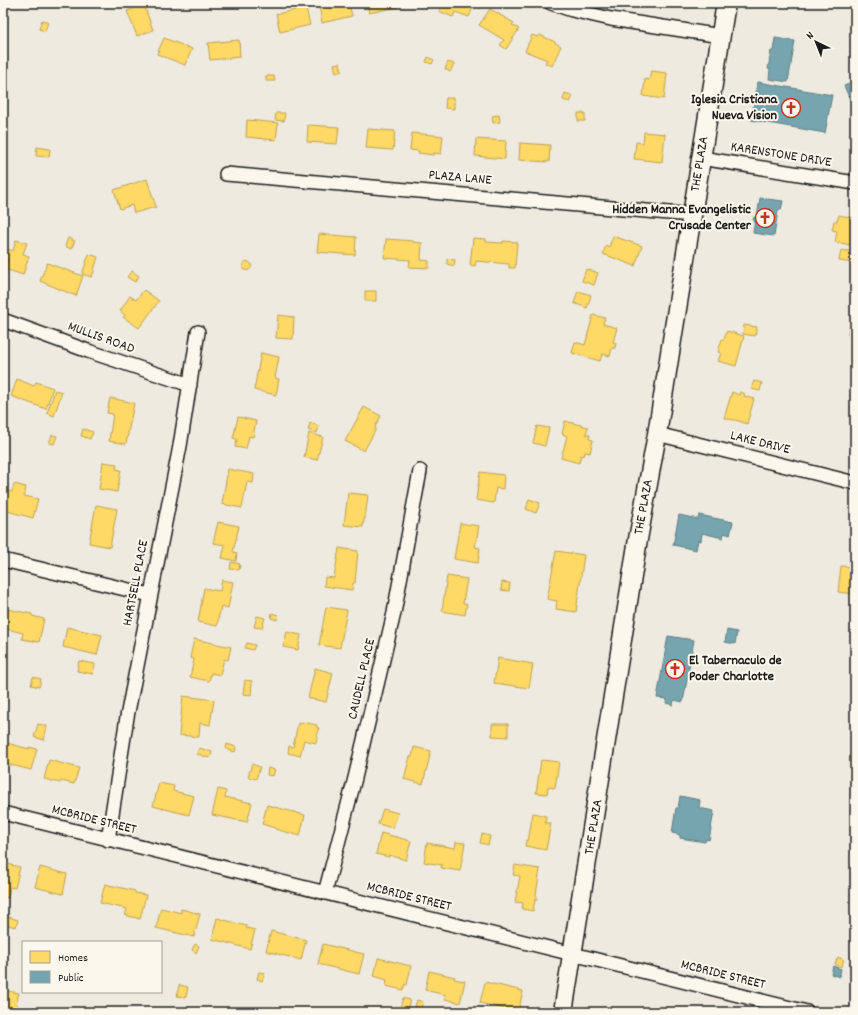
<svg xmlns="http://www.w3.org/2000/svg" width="858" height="1015" viewBox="0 0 858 1015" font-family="Dekko,sans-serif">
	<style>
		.homes { fill: #ffd966; stroke: #bba050 }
		.public { fill: #76a5af; stroke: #5b7c83 }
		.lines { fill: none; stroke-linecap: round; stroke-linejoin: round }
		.street-casing { stroke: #1c1c1c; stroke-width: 16 }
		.secondary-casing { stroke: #1c1c1c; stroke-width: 21 }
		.street { stroke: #fbf7ec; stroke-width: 13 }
		.secondary { stroke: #fbf7ec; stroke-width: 18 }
		.labels { text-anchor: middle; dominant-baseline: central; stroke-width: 4; stroke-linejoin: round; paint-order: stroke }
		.poi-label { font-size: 14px; font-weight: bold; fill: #1c1c1c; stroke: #fbf7ec; text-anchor: end }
		.street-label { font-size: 14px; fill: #1c1c1c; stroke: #fbf7ec }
	</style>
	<rect width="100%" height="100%" fill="#eeeadf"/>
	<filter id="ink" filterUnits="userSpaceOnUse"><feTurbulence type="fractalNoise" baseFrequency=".025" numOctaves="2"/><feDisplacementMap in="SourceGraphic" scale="8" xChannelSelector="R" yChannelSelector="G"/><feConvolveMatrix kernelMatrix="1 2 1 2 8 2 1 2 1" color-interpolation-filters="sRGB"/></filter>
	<g filter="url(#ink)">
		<path class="homes" d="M329 3H349L352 16 322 23 319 5Z
			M367 3H397L398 7 369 13Z
			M443 3H475L469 17 455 12 453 17 439 11Z
			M144 5 153 30 137 36 127 11Z
			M306 8 310 25 280 32 276 14Z
			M490 9 514 23 512 25 519 29 506 49 500 45 504 40 479 25Z
			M42 20 48 22 45 31 39 29Z
			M532 35 538 37 540 35 555 42V43L561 46 552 66 545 63 547 60 525 51Z
			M164 38 192 49 185 65 157 54Z
			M239 40 240 57 210 60 208 43Z
			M428 57 434 60 432 64 426 62Z
			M448 62 454 64 450 72 445 69Z
			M340 63 342 71 336 73 334 64Z
			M651 71 667 73 664 99 643 96 645 79 649 80Z
			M266 76H274L275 81H266Z
			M565 93 573 96 570 102 563 100Z
			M446 98H454V109L445 108Z
			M276 113H285L284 121 275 120Z
			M578 113H585V121H578Z
			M499 115 500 122 493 123 492 116Z
			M247 120 278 123 276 140 246 137Z
			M308 125 339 127 337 144 307 142Z
			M368 129 395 131 393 150 366 148Z
			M644 132 665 134 662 162 634 159 636 142 643 143Z
			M412 133 443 136 441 154 434 153V155L418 153 419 151 410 150Z
			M476 139 506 141 505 159 475 156Z
			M520 143 550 145 549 162 519 160Z
			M37 147 50 149 49 157 36 156Z
			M147 179 156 207 134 213 132 205 120 209 114 190Z
			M839 215 855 218V246L835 242 837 231 832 230 834 221H837Z
			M319 234 356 237 355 255 317 252Z
			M613 236 642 246 635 266 603 254 606 245 609 247Z
			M68 238 75 241 71 249 65 246Z
			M473 238 486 239V242L503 243V241L517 242 515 268H509V264L476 261 475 266 470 265Z
			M386 239 413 241V242L422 243 421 260 429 261V268L409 267 410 260 384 258Z
			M16 240 27 243 23 254 29 256 23 275 5 269 8 259 3 257V243L5 244 3 247 13 251Z
			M841 250 855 252 853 263 839 261Z
			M89 254 98 257 92 277 82 274Z
			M447 259 455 260 454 266 447 264Z
			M242.5 266a4.5 4.5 0 1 1 9 0a4.5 4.5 0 1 1-9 0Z
			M47 263 83 276 76 296 40 281Z
			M586 269 598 273 594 285 582 281Z
			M132 271 139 276 135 282 127 277Z
			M144 290 159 301 139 328 123 317 125 315 120 311 130 296 136 300Z
			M365 291H376V301H365Z
			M578 291 591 295 587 308 574 303Z
			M278 315 294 317 293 339 276 338Z
			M593 315 605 318 603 324 617 328 613 342 616 343 615 348H612L610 356 602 354 600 361 572 353 575 342 585 345Z
			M744 325 757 327 755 336 743 334Z
			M849 327H855V335H848Z
			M727 331 744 336 736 366 718 361 721 353 718 352 722 339H724Z
			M261 353 279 357 275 378 279 379 276 395 254 390Z
			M17 379 34 386 36 382 53 388 46 409 11 396Z
			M754 381 762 383 760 391 751 389Z
			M55 390 62 392 54 416 47 413Z
			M732 392 739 395 740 392 745 394 744 396 754 399 747 424 739 421 724 418Z
			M110 398 134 403 126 444 109 441 113 414 107 413Z
			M364 407 381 416 375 427 376 429 364 451 345 441Z
			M238 417 256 421 253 437 249 436 246 449 235 447 237 439 233 438Z
			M565 421 588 427 586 434 590 435 589 439 593 440 590 453 585 452 584 456 581 455 579 463 561 458 567 436 562 434Z
			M310 423 319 426 317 433 308 430Z
			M537 426 549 428 545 446 533 443Z
			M83 429 93 432 90 439 81 436Z
			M309 433 323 437 317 460 304 457Z
			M52 435 57 436 54 444 49 443Z
			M103 462 117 464 116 469 121 470 117 492 99 489Z
			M228 469 254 474 253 483 247 482 242 508 222 504Z
			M480 472 504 475 503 489 496 488 494 503 476 500Z
			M14 484 26 487 24 496 38 499 33 518 3 510V490L12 492Z
			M348 493 368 495 365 519H364L363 527 344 525Z
			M529 499 540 503 536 513 526 509Z
			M96 505 117 509 110 547 89 543Z
			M218 522 239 526 233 552 237 553 236 561 222 558 225 545 213 543Z
			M460 523 479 526 475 547 480 548 478 563 454 559Z
			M339 548 358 551 355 583H353L352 590 324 586 325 577 334 578Z
			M556 551 584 555 576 612 556 609 557 601 547 599Z
			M231 562 240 564 239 570 230 569Z
			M841 566 855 567V594L838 592Z
			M447 576 467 579 463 603 467 604 465 615 442 611Z
			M222 580 233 582 228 608 221 606 217 626 198 622 204 588 220 591Z
			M502 582 510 583 509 591 501 590Z
			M326 607 347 610 340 648 319 645Z
			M7 609 32 614V616L44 619 39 642 22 639 23 633 3 628Z
			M272 613 278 615 277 620 271 618Z
			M257 616 265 618 262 628 254 627Z
			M67 627 102 635 97 655 63 647Z
			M287 632 301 635 298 650 283 647Z
			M194 639 231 647 228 660 224 659 220 675 211 673 209 681 190 677 194 659 190 658Z
			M247 643 255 645 253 650 245 648Z
			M498 658 533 664 529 688 494 683Z
			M79 661 95 664 93 674 77 671Z
			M315 668 333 673 326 702 308 698Z
			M33 677 41 679 39 687 31 685Z
			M245 680 252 681 251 695 243 694Z
			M183 696 214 700 210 725 200 723 199 737 179 735Z
			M302 722 317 725V728H319L316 743 304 740 300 756 288 753 289 746 293 747 298 723 301 724Z
			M38 724 47 726 44 740 34 737Z
			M492 724H508V737L492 736Z
			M3 742 29 749V747L37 749 31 770 3 763Z
			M227 744 236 747 235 752 226 749Z
			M414 747 431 751 423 784 404 779 410 756 412 757Z
			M199 748 212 752 210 758 197 754Z
			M49 760 79 768 74 784 61 781 60 783 44 779Z
			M541 760 559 762 555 788 548 787 547 794 536 793Z
			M252 764 260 767 256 779 248 777Z
			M268 768 275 770 273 776 267 775Z
			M159 783 174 786 173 791 194 796 189 815 153 806Z
			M218 789 226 791 225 797 252 803 247 822 212 815Z
			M267 805 305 815 300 836 275 829V828L262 824Z
			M383 809 398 813 393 828 378 824Z
			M533 813 546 816 545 823H551L546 850 525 846 526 840 528 841Z
			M381 833 411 841 406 860 389 855V857L376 854Z
			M482 834 490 836 488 845 480 843Z
			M456 842 465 843 460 871 441 868 442 865 424 862 427 843 455 848Z
			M3 863 20 867 15 888 10 887 8 898 5 897 3 904Z
			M515 865 540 869 536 895 537 896V900H535L533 911 522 909 523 903 515 902 520 876 513 875Z
			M40 867 67 874 63 894 35 887Z
			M105 884 135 891V893L146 895 140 919 125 915 127 909 100 903Z
			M161 908 181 913V909L200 914 194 937 156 928Z
			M3 915 18 920 16 927 3 924Z
			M217 918 247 926 246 928 255 930 250 949 212 939Z
			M271 931 306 940 301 960 266 951Z
			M195 944 199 946 196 953 192 950Z
			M323 944 364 954 359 974 318 964Z
			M838 957 844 960 841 967 835 964Z
			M852 957 855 958V966L850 964Z
			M378 958 411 966 407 985 405 984 403 990 386 986 387 980 374 976Z
			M429 971 455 977 454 979 465 981 460 1003 445 999 446 995 425 990Z
			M259 972 265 973 262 981 257 979Z
			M485 982 523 991 518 1012 480 1003Z
			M179 985 188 987 186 997 177 996Z
			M3 990 19 993 16 1005H18L16 1012 3 1011Z
			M403 998 410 1000 407 1010 400 1008Z
			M417 1000 423 1002 421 1008 415 1006Z
			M614 1008 628 1010 627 1012H613Z"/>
		<path class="public" d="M775 38 795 41 788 82 769 79 770 69H768L771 51H773Z
			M855 81V102L852 104 844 86Z
			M758 82 832 95 825 133 751 120Z
			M760 198 783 201 781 210H778L774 236 753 233 755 220H753L754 217H757Z
			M679 515 698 519 699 515 733 522 730 535 724 533 723 538 702 533 701 541 698 540 696 550 673 545Z
			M727 630 737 632 735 644 725 642Z
			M668 636 694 640 683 702 674 700 673 705 666 703 667 699 657 698Z
			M680 796 700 800 699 808 714 811 709 840 706 839 705 842 680 838V835L672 833 676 808H678Z
			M833 966 841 969 839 977 831 974Z"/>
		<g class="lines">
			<g class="street-casing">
				<path id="street" d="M551 3 572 10 611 19 721 36
					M701 158 855 183
					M226 174 692 215
					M3 320 88 351 190 385
					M657 434 855 483
					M3 560 150 595
					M3 813 807 1012
					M108 840 127 717 180 446 198 332
					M325 893 355 778 394 613 420 471"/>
			</g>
			<g class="secondary-casing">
				<path id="secondary" d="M563 1012 637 545 657 434 726 3"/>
			</g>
			<use href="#street" class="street"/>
			<use href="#secondary" class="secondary"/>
		</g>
	</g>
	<defs>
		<g id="church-ring" transform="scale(1)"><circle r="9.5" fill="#fbf7ec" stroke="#c8321e" stroke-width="1.5"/><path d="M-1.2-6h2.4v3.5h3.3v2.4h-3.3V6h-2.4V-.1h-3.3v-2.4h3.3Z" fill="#c8321e"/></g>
	</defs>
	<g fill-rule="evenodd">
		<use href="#church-ring" x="791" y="108"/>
		<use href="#church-ring" x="765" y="218"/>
		<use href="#church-ring" x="675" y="669"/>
	</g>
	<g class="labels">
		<g class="poi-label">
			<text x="777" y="100">Iglesia Cristiana<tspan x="777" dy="16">Nueva Vision</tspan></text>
			<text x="751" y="210">Hidden Manna Evangelistic<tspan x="751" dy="16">Crusade Center</tspan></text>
			<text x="689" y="661" text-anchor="start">El Tabernaculo de<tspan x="689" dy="16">Poder Charlotte</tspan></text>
		</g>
		<g class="street-label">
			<text transform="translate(781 155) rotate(9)">KARENSTONE DRIVE</text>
			<text transform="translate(700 164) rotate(-81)">THE PLAZA</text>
			<text transform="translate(460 178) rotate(5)">PLAZA LANE</text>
			<text transform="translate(101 338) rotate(20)">MULLIS ROAD</text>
			<text transform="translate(760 443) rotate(14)">LAKE DRIVE</text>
			<text transform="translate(644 507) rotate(-80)">THE PLAZA</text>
			<text transform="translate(136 583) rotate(-79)">HARTSELL PLACE</text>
			<text transform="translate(362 679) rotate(-77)">CAUDELL PLACE</text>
			<text transform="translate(94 820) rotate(14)">MCBRIDE STREET</text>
			<text transform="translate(594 827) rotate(-81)">THE PLAZA</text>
			<text transform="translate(409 897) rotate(14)">MCBRIDE STREET</text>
			<text transform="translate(723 975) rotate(14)">MCBRIDE STREET</text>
		</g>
	</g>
	<rect width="858" height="1015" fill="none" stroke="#fbf7ec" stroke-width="16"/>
	<rect x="8" y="8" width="842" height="999" fill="none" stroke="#1c1c1c" stroke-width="1.5" filter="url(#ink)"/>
	<rect x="22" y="941" width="140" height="52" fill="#fbf7ec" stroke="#a29f99"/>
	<rect x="30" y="951" width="20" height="12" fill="#ffd966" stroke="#a29f99"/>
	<text x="58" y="961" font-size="12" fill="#1c1c1c">Homes</text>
	<rect x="30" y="971" width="20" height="12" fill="#76a5af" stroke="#a29f99"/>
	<text x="58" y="981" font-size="12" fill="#1c1c1c">Public</text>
	<g transform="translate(816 42) rotate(317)" stroke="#fbf7ec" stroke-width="3" paint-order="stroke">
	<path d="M0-3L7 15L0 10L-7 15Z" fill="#1c1c1c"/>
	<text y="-6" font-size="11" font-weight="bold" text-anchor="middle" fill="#1c1c1c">N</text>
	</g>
</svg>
